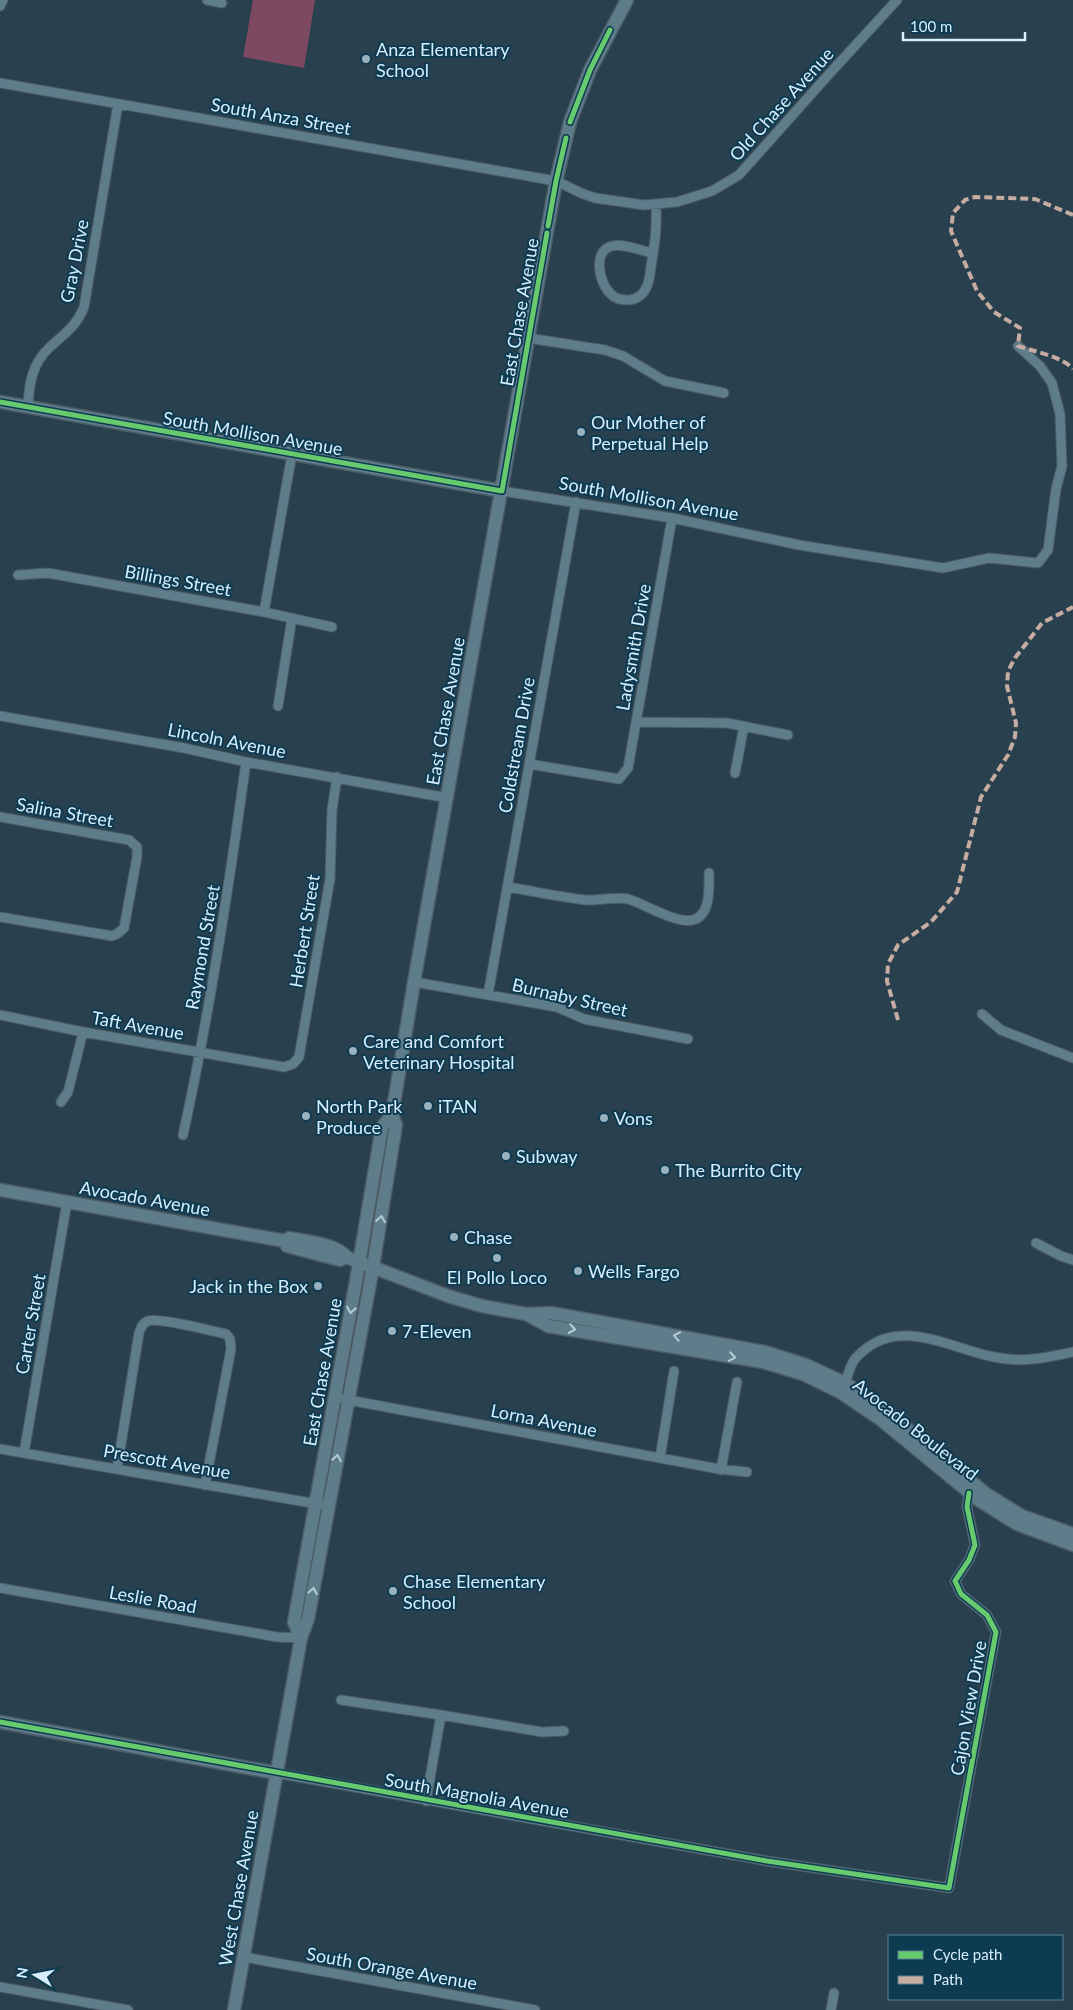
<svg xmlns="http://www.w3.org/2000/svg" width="1073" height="2010" viewBox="0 0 1073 2010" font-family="Lato,sans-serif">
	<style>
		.green { fill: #7d4961 }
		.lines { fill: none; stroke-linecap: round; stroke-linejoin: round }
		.minor-casing { stroke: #4b5c65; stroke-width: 11 }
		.secondary-casing { stroke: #4b5c65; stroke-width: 15 }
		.minor { stroke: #5f7c8a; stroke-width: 9 }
		.secondary { stroke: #5f7c8a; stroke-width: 12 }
		.quiet { stroke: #c7aca2; stroke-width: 4; stroke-dasharray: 8 4; stroke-linecap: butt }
		.cycleway-casing { stroke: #0d3b52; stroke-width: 8 }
		.cycleway { stroke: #67ca6e; stroke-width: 5 }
		.oneway { stroke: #b3ccda }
		.poi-dot { fill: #9ab1bf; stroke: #0d3b52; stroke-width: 2 }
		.labels { text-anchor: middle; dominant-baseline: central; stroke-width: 4; stroke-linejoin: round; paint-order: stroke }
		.poi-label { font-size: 18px; fill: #d7eefc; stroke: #0d3b52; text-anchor: start }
		.street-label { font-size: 18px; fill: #d7eefc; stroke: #0d3b52 }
	</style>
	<rect width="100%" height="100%" fill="#29414e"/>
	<path class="green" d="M253 0H315L304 68 243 57Z"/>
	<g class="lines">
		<g class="minor-casing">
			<path id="minor" d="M207 0 222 3
				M0 6 3 0
				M0 83 556 181 581 193 595 198 644 205 677 202 712 191 739 175 830 73 897 0
				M653 253C641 251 624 243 612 246 592 251 599 284 611 294 615 299 622 300 628 300 636 300 643 295 646 288 650 281 650 273 651 266 655 243 657 228 656 205
				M528 338 605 350 623 356 665 381 724 393
				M28 407C29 384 32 363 50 347 65 333 76 327 84 307L118 104
				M502 491 672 518 799 545 943 568 989 558 1038 563 1048 550 1056 489 1062 466 1060 414 1052 383 1040 366 1018 346
				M18 575 48 573 264 612 332 627
				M264 612 292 454
				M278 706 292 618
				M0 716 184 748 246 762 448 798
				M636 722 727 723 788 735
				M529 764 619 779 628 768 672 518
				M735 773 744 726
				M0 817 129 840 137 847V857L124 928 117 934 112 936 0 917
				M507 887C533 891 560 897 586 900 600 901 614 896 628 899 645 904 676 924 693 920 711 915 709 888 709 873
				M414 982 557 1007 584 1019 688 1039
				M488 995 576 502
				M982 1014 1001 1030 1073 1058
				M0 1015 83 1032 284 1067 293 1064 299 1057 330 879 332 810 337 777
				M61 1102 68 1092 83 1032
				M183 1135C210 1012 229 887 246 762
				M1036 1243 1061 1256 1073 1260
				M845 1383C848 1376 850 1365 855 1359 895 1313 948 1348 994 1357 1023 1363 1045 1358 1073 1352
				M343 1399 719 1469 747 1472
				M0 1449 329 1506
				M24 1453 67 1202
				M660 1458 674 1371
				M117 1469 139 1333C141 1328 142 1323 148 1321 158 1317 212 1331 226 1334L230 1339 231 1349 205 1485
				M721 1470 737 1382
				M0 1588 277 1637 301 1638
				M341 1700 441 1715 426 1801
				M441 1715 542 1732 564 1731
				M276 1773 767 1861 949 1888 996 1632 987 1615 961 1594 955 1581 969 1560 975 1545 967 1507 969 1493
				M244 1957 535 2010
				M0 1987 128 2010
				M831 2010 834 1993"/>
		</g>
		<g class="secondary-casing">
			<path id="secondary" d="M0 402 502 491
				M0 1190 285 1241 289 1238C304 1241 338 1244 346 1257L448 1296 482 1306 526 1314 551 1313 644 1330 765 1352 806 1365 845 1383 886 1411 985 1493 1022 1516 1073 1534
				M285 1241 287 1246 340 1260 346 1257
				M528 1315 548 1326 763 1362 803 1374 840 1392 880 1419 980 1501 1017 1524 1073 1545
				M301 1638 294 1622 356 1281 382 1127 392 1115
				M0 1722 276 1773
				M234 2010 301 1638 308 1619 373 1267 396 1125 392 1115 414 982 556 181 570 122 590 70 627 0"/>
		</g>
		<use href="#minor" class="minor"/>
		<use href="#secondary" class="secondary"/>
		<path class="quiet" d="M1073 215 1035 199 975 197 965 200 953 213 951 231 977 291 994 312 1020 328 1018 346C1033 351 1063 357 1073 369
			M898 1020 887 981 888 964 898 945 931 922 957 892 981 797 1008 755 1015 737 1016 723 1007 686 1008 671 1015 658 1042 623 1073 607"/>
		<g class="cycleway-casing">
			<path id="cycleway" d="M570 122 590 70 610 30
				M548 226 556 181 566 138
				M0 402 502 491 547 233
				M0 1722 767 1861 949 1888 996 1632 987 1615 961 1594 955 1581 969 1560 975 1545 967 1507 969 1493"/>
		</g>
		<use href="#cycleway" class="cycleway"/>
	</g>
	<defs><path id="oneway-chevron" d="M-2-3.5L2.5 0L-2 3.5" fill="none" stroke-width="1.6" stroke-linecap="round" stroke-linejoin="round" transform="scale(1.25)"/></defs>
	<g class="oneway">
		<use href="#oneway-chevron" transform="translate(381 1219) rotate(-81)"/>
		<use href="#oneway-chevron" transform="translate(351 1310) rotate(100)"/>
		<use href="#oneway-chevron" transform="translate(572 1329) rotate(9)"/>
		<use href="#oneway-chevron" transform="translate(677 1336) rotate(-169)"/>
		<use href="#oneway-chevron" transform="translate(732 1357) rotate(10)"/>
		<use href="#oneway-chevron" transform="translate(337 1458) rotate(-80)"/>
		<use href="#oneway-chevron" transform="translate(313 1591) rotate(-80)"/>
	</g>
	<g class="poi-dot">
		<circle cx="366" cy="59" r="5"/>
		<circle cx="581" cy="432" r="5"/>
		<circle cx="353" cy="1051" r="5"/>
		<circle cx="428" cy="1106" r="5"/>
		<circle cx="306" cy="1116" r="5"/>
		<circle cx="604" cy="1118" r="5"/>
		<circle cx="506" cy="1156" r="5"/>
		<circle cx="665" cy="1170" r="5"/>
		<circle cx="454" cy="1237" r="5"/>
		<circle cx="497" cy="1258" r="5"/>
		<circle cx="578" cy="1271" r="5"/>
		<circle cx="318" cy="1286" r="5"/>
		<circle cx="392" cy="1331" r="5"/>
		<circle cx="393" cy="1591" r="5"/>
	</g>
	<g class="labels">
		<g class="poi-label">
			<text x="376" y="49">Anza Elementary<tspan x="376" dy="21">School</tspan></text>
			<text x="591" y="422">Our Mother of<tspan x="591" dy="21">Perpetual Help</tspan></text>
			<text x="363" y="1041">Care and Comfort<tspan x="363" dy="21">Veterinary Hospital</tspan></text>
			<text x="316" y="1106">North Park<tspan x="316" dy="21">Produce</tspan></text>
			<text x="438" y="1106">iTAN</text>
			<text x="614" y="1118">Vons</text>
			<text x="516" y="1156">Subway</text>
			<text x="675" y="1170">The Burrito City</text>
			<text x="464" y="1237">Chase</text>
			<text x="588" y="1271">Wells Fargo</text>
			<text x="497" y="1277" text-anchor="middle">El Pollo Loco</text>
			<text x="308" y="1286" text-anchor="end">Jack in the Box</text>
			<text x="402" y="1331">7-Eleven</text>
			<text x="403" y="1581">Chase Elementary<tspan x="403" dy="21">School</tspan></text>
		</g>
		<g class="street-label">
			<text transform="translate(781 104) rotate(-48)">Old Chase Avenue</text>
			<text transform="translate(281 116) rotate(10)">South Anza Street</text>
			<text transform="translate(74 261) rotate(-79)">Gray Drive</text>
			<text transform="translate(519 312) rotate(-80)">East Chase Avenue</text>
			<text transform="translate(253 433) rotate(10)">South Mollison Avenue</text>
			<text transform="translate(649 498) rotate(10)">South Mollison Avenue</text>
			<text transform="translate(178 580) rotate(10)">Billings Street</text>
			<text transform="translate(633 647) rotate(-80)">Ladysmith Drive</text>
			<text transform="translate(445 711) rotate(-80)">East Chase Avenue</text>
			<text transform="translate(227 740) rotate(11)">Lincoln Avenue</text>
			<text transform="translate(516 745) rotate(-80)">Coldstream Drive</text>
			<text transform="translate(65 812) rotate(10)">Salina Street</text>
			<text transform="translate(304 931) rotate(-81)">Herbert Street</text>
			<text transform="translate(202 947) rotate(-80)">Raymond Street</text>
			<text transform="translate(570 997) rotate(13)">Burnaby Street</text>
			<text transform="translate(138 1025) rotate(10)">Taft Avenue</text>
			<text transform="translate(145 1198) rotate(10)">Avocado Avenue</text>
			<text transform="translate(30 1324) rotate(-80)">Carter Street</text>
			<text transform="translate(322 1372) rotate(-80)">East Chase Avenue</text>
			<text transform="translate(544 1420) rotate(11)">Lorna Avenue</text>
			<text transform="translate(916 1429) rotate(38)">Avocado Boulevard</text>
			<text transform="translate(167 1461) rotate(10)">Prescott Avenue</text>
			<text transform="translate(153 1599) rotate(10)">Leslie Road</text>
			<text transform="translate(968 1708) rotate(-80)">Cajon View Drive</text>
			<text transform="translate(477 1795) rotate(10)">South Magnolia Avenue</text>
			<text transform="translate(238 1888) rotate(-80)">West Chase Avenue</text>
			<text transform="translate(392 1968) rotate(10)">South Orange Avenue</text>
		</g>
	</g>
	<rect x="888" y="1935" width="175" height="65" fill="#0d3b52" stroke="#5e8396"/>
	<rect x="898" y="1951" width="25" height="8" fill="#67ca6e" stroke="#5e8396"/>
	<text x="933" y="1960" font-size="15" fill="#d7eefc">Cycle path</text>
	<rect x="898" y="1976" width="25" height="8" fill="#c7aca2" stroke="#5e8396"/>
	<text x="933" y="1985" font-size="15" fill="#d7eefc">Path</text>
	<g transform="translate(35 1975) rotate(280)" stroke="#0d3b52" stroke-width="4" paint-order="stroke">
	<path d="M0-4L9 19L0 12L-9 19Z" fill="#d7eefc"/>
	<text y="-8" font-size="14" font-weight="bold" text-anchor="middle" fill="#d7eefc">N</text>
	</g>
	<path d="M903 32v8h122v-8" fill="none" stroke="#d7eefc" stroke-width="2.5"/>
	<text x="910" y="32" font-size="15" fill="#d7eefc" stroke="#0d3b52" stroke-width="4" paint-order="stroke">100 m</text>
</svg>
